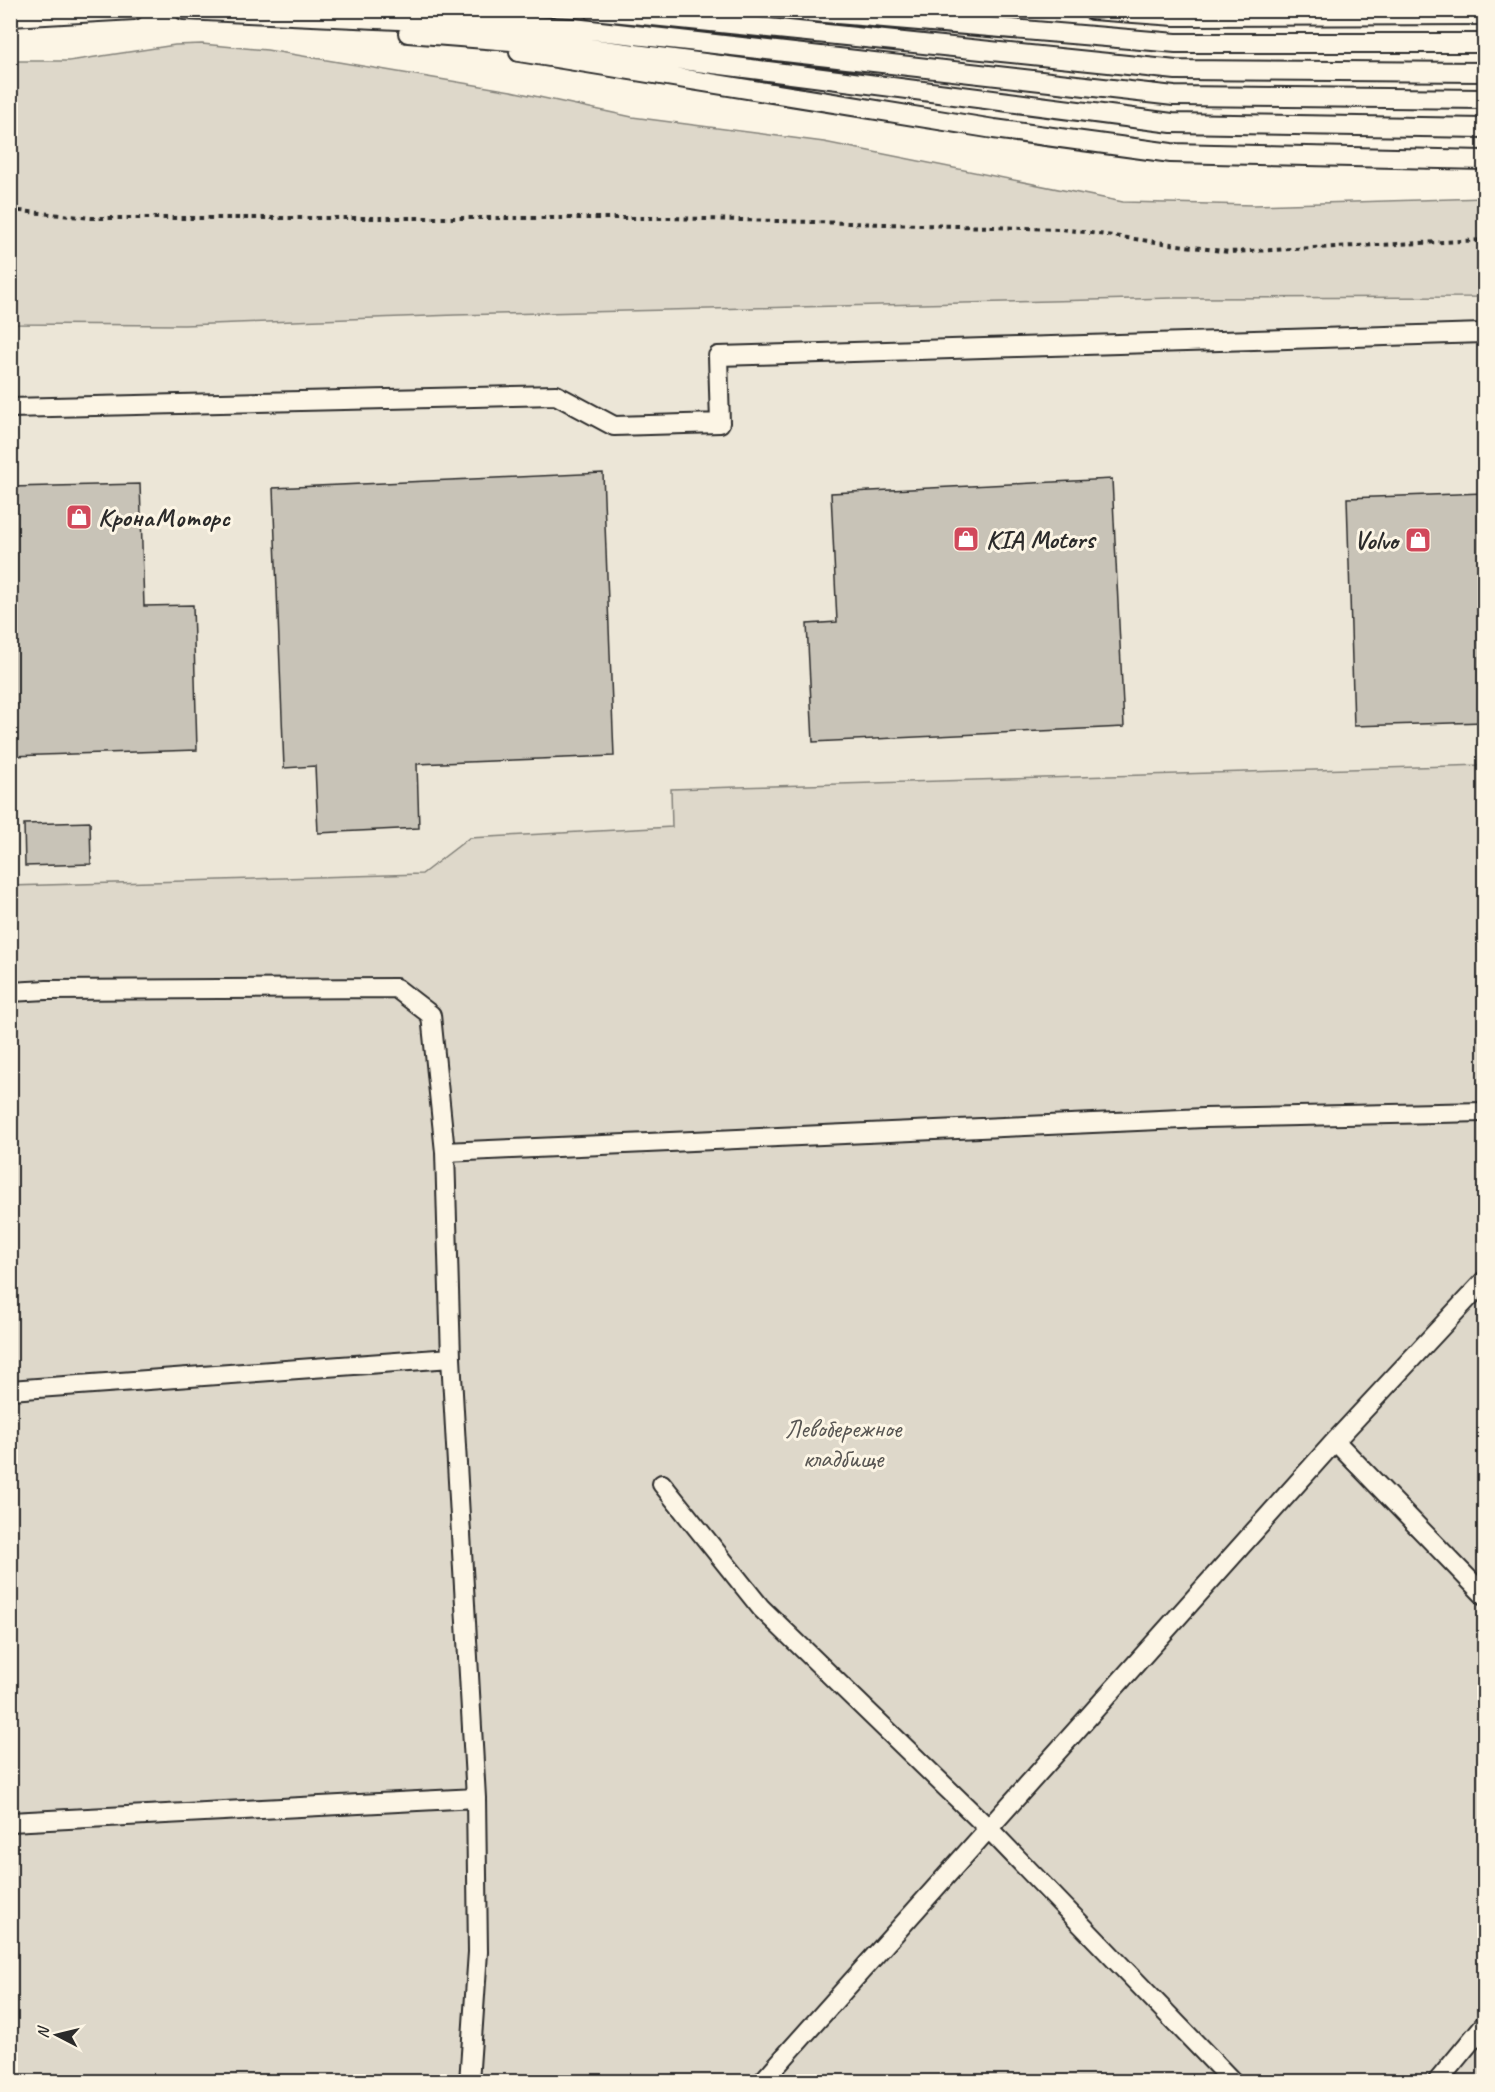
<svg xmlns="http://www.w3.org/2000/svg" width="1495" height="2092" viewBox="0 0 1495 2092" font-family="Caveat,sans-serif">
	<style>
		.built { fill: #ece6d7 }
		.green { fill: #ded8ca; stroke: #84827a; stroke-width: 1.5 }
		.building { fill: #c8c3b7; stroke: #2b2b2b; stroke-width: 1.5 }
		.lines { fill: none; stroke-linecap: round; stroke-linejoin: round }
		.service-casing { stroke: #2b2b2b; stroke-width: 22 }
		.path { stroke: #2b2b2b; stroke-width: 4; stroke-dasharray: 4.5 4.5; stroke-linecap: butt }
		.service { stroke: #fcf5e5; stroke-width: 18 }
		.labels { text-anchor: middle; dominant-baseline: central; stroke-width: 6; stroke-linejoin: round; paint-order: stroke }
		.poi-label { font-size: 26px; font-weight: bold; fill: #2b2b2b; stroke: #fcf5e5; text-anchor: start }
		.park-label { font-size: 26px; fill: #585653; stroke: #fcf5e5 }
	</style>
	<rect width="100%" height="100%" fill="#fcf5e5"/>
	<filter id="ink" filterUnits="userSpaceOnUse"><feTurbulence type="fractalNoise" baseFrequency=".0167" numOctaves="2"/><feDisplacementMap in="SourceGraphic" scale="12" xChannelSelector="R" yChannelSelector="G"/><feConvolveMatrix kernelMatrix="1 2 1 2 8 2 1 2 1" color-interpolation-filters="sRGB"/></filter>
	<g filter="url(#ink)">
		<path class="built" d="M1484 293V765L671 789 672 827 469 838 422 874 11 886 10 324 227 321 648 306Z"/>
		<path class="green" d="M202 44 267 50 511 91 632 117 824 142 1123 202 1254 205 1484 198V297L1173 298 455 315 184 325 11 324V61H69L175 45Z
			M1484 765V2081H11L10 886 422 874 469 838 672 827 671 789Z"/>
		<path class="building" d="M603 473 614 756 417 764 419 828 318 833 315 766 284 768 273 488Z
			M1112 479 1124 727 813 742 807 624 837 622 831 493Z
			M140 484 144 606 193 605 197 750 10 756V487Z
			M1484 493V722L1354 726 1347 498Z
			M90 822 91 864 25 866 24 824Z"/>
		<g class="lines">
			<g class="service-casing">
				<path id="service" d="M184 10 573 28 1174 96 1484 99
					M593 10 1176 70 1484 72
					M790 10 1176 43H1484
					M1092 10 1175 16 1484 15
					M10 17 134 10
					M408 33 573 46 1172 123 1484 128
					M519 52 994 129 1171 153 1484 160
					M10 408 556 395 614 426 720 423 718 356 1484 333
					M10 992 47 990 396 988 431 1015 445 1152 451 1358 476 1798 478 1952 469 2082
					M445 1152 1204 1118 1484 1112
					M10 1390 451 1358
					M1335 1441 1484 1595
					M662 1484 761 1608 989 1829 1233 2082
					M10 1822 476 1798
					M762 2082 1335 1441 1484 1281
					M1437 2082 1484 2025"/>
			</g>
			<path class="path" d="M10 210 91 218H669L1062 229 1229 252 1484 240"/>
			<use href="#service" class="service"/>
		</g>
	</g>
	<defs>
		<g id="shop-square" transform="scale(1.35)"><rect x="-9" y="-9" width="18" height="18" rx="4" fill="#d1495b" stroke="#fcf5e5"/><path d="M-5-2.5h2.3a2.7 3.5 0 0 1 5.4 0H5L5.5 6h-11ZM-1.5-2.5h3a1.5 2.3 0 0 0-3 0Z" fill="#fff"/></g>
	</defs>
	<g fill-rule="evenodd">
		<use href="#shop-square" x="79" y="517"/>
		<use href="#shop-square" x="966" y="539"/>
		<use href="#shop-square" x="1418" y="540"/>
	</g>
	<g class="labels">
		<g class="poi-label">
			<text x="98" y="517">КронаМоторс</text>
			<text x="986" y="539">KIA Motors</text>
			<text x="1398" y="540" text-anchor="end">Volvo</text>
		</g>
		<g class="park-label">
			<text x="843" y="1428">Левобережное<tspan x="843" dy="30">кладбище</tspan></text>
		</g>
	</g>
	<rect width="1495" height="2092" fill="none" stroke="#fcf5e5" stroke-width="36"/>
	<rect x="18" y="18" width="1459" height="2056" fill="none" stroke="#2b2b2b" stroke-width="2" filter="url(#ink)"/>
	<g transform="translate(57 2035) rotate(277)" stroke="#fcf5e5" stroke-width="4.5" paint-order="stroke">
	<path d="M0-4.5L10 22L0 15L-10 22Z" fill="#2b2b2b"/>
	<text y="-9" font-size="16" font-weight="bold" text-anchor="middle" fill="#2b2b2b">N</text>
	</g>
</svg>
